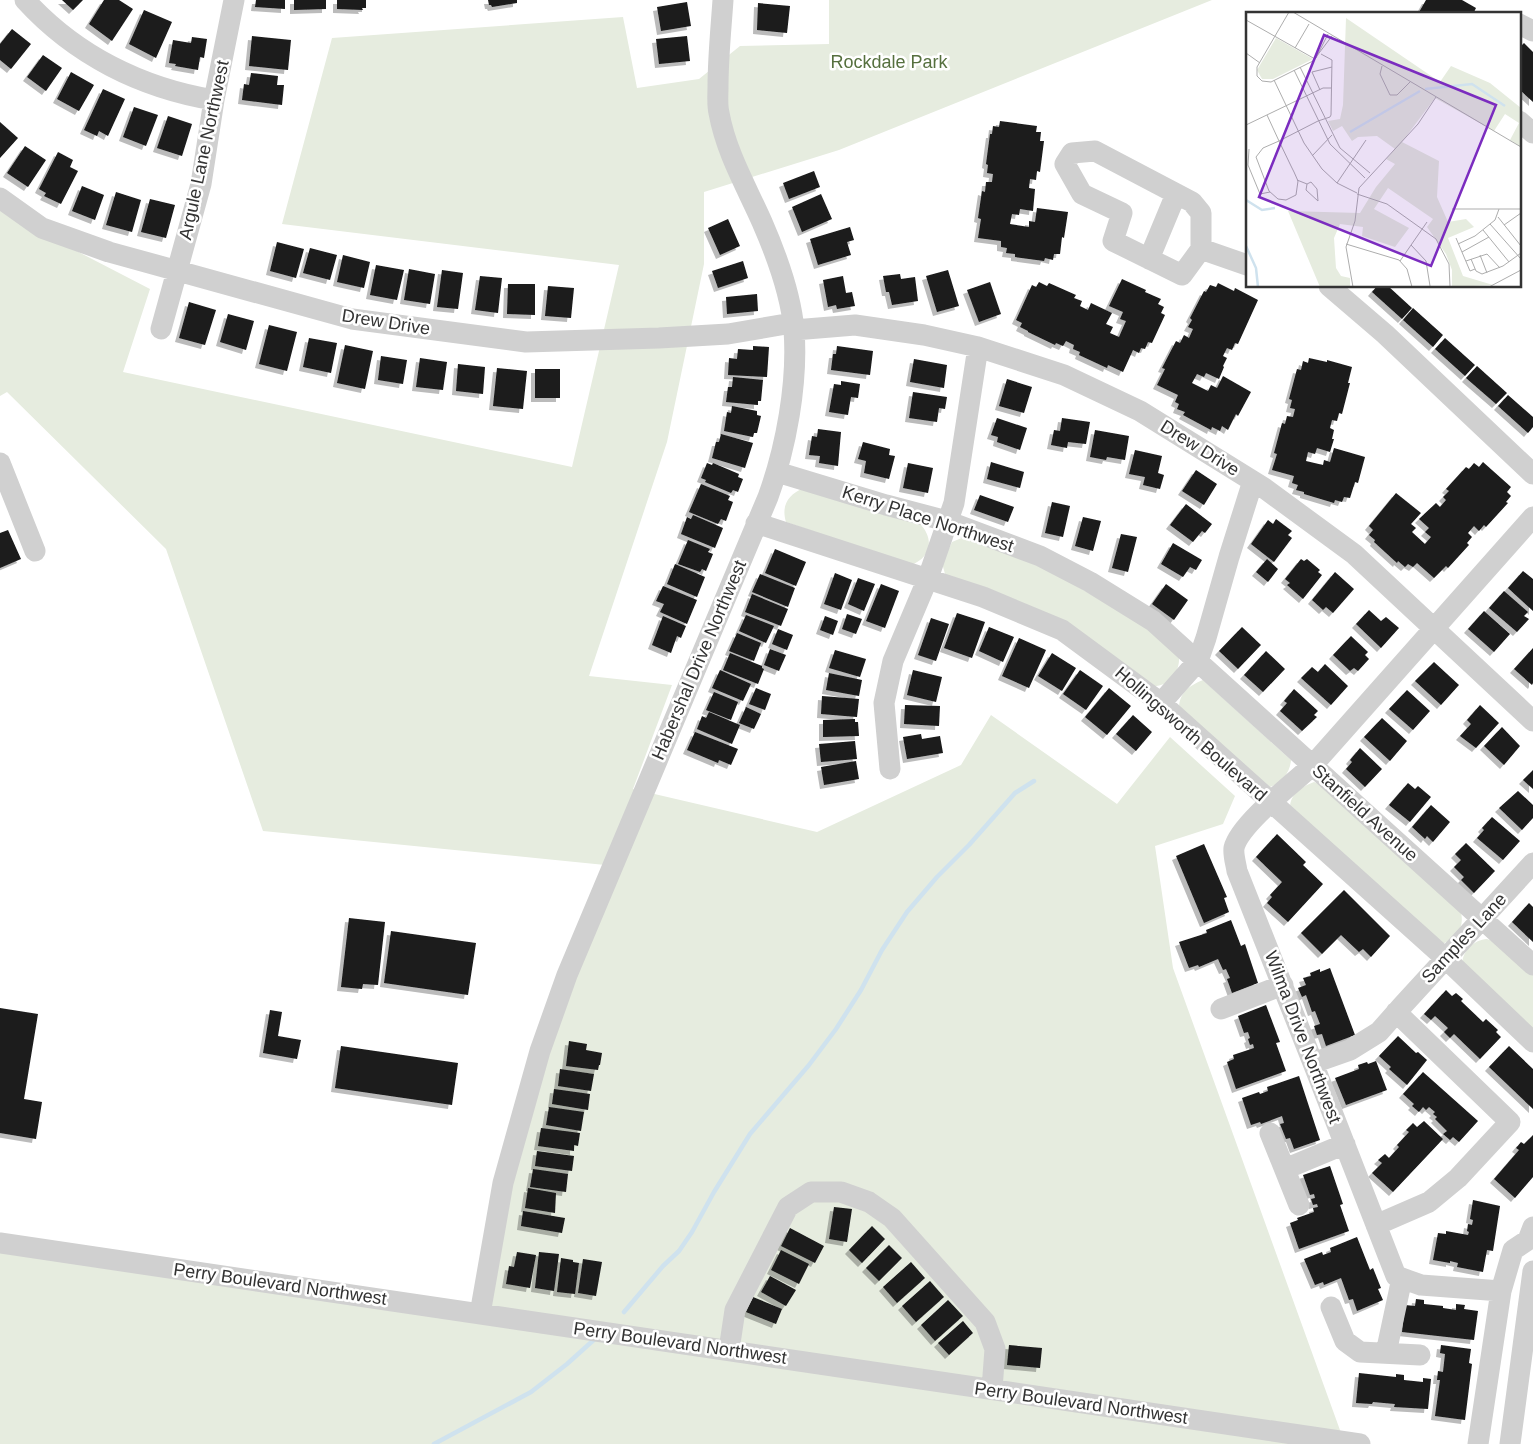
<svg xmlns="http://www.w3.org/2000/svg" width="1533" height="1444" viewBox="0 0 1533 1444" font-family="Arial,sans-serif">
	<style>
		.green { fill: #e6ecdf }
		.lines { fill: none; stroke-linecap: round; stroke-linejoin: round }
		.stream { stroke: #cfe2ee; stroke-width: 4.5 }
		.building { fill: #1a1a1a; filter: url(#shadow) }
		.minor { stroke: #d0d0d0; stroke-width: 21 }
		.labels { text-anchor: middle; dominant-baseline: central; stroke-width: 5; stroke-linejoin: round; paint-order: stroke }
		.park-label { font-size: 18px; fill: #56703f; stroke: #fff }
		.street-label { font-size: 18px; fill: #333; stroke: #fff }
		.inset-river { fill: none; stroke: #cfe2ee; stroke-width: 2.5 }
		.inset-road { fill: none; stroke: #adadad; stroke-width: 1 }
		.view { fill: #7b2cbf; fill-opacity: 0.15; stroke: #7b2cbf; stroke-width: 2.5 }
		.inset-edge { fill: none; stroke: #333; stroke-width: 2.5 }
	</style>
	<defs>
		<filter id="shadow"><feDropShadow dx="-4" dy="4" stdDeviation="0" flood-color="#0004"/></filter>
	</defs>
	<rect width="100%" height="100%" fill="#fff"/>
	<path class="green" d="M829 0H1212L839 150 704 192V264L667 442 589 676 672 685 633 789 817 832 961 765 991 715 1117 804 1170 737 1235 796 1223 824 1155 846 1173 968 1345 1444H0V1245L489 1308 510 1151 605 865 263 831 166 549 7 392 0 396V203L36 230 150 289 123 372 572 467 619 265 282 224 332 38 623 17 637 88 699 79 740 46 829 44Z
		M804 488 919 523C935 538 931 558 911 565L786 522C781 506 788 494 804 488Z
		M964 537 1051 571 1143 625 1179 657C1180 672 1169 686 1154 686L945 574 942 563 952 542Z
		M1203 680 1291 760C1290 774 1280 785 1266 788L1179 708C1179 693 1190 685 1203 680Z
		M1314 782 1324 786 1460 909C1466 927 1457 940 1439 945L1290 808C1290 794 1301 787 1314 782Z
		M1487 939C1504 944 1520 964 1533 975V1036L1462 964C1463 950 1474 940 1487 939Z"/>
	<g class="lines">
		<path class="stream" d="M624 1312 663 1266 679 1251 692 1232 714 1192 750 1134 809 1065 836 1029 861 990 882 950 907 912 937 877 969 845 1015 793 1034 781
			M434 1444 531 1392 567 1364 597 1337"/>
	</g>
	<path class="building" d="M62 0H83L73 10Z
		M104 0H119L133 9 112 41 89 24Z
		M256 0H285V9L255 7Z
		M294 0H326V9L294 10Z
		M337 0H366V8H362L363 10 337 9Z
		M488 0H517V3L492 7 491 5H489Z
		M1426 0H1462L1476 8 1473 14H1418Z
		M687 2 691 26 661 31 657 7Z
		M758 3 790 6 787 33 757 30Z
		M144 10 172 22 156 58 129 44Z
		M12 29 31 44 11 69 0 60V44Z
		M252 36 291 40 288 70 249 66Z
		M687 36 690 61 659 64 656 39Z
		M192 37 207 39 204 58 200 57 198 70 175 66 176 64 169 63 173 40 191 43Z
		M1524 43 1533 52V102L1519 89V48Z
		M43 55 62 68 46 91 27 77Z
		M71 72 94 85 79 111 57 99Z
		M251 73 278 76 277 85H284L282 105 242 100 244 84 249 85Z
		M103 89 125 99 108 136 99 131 97 136 84 130Z
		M134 107 158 115 146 146 123 137Z
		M168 116 192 124 182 156 157 148Z
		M1000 121 1037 126 1036 132H1041L1040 141H1044L1040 172 1037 171 1036 180 1030 179 1029 188 1035 189 1033 211 1020 209 1019 215 1012 214 1010 224 1029 227V221L1035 222 1037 208 1068 212 1064 238 1062 237 1060 254H1054L1053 260 1045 258 1044 261 1015 257V254L1006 253 1007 248 1001 247V241L978 238 981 219 978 218 982 191 985 192 986 182H992L993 174 987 173 988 165 986 164 990 134H992L993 126 999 127Z
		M0 122 18 138 0 158Z
		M25 146 46 160 28 187 7 173Z
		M58 152 73 160 70 167 78 171 61 204 44 196 46 193 39 189Z
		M814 171 820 187 789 199 783 183Z
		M82 186 104 195 95 220 72 211Z
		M116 192 141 200 132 232 106 225Z
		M821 194 832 219 802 232 792 207Z
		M150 199 175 205 166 238 141 232Z
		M728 219 740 246 720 255 708 228Z
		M850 227 854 240 847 242 851 255 818 265 810 239Z
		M277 242 304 249 296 278 270 271Z
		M310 248 337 255 330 280 303 273Z
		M343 255 370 262 364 288 337 282Z
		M743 261 748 278 718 288 712 271Z
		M376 265 404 270 397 300 370 295Z
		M409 269 435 274 430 304 404 300Z
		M442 270 463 273 458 309 437 307Z
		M948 270 959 306 937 312 926 276Z
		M900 274 901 279 915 277 918 301 892 305 889 292H886L883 276Z
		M480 276 502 278 498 313 475 310Z
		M843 276 846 293 852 292 855 306 837 309 836 305 828 307 823 280Z
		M1122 279 1146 290 1145 292 1161 299 1158 304 1164 307 1161 313 1165 315 1152 343 1148 342 1145 349 1141 348 1139 353 1133 350 1123 372 1108 365 1107 368 1079 355 1080 352 1073 349 1074 345 1066 341 1063 346 1056 343 1055 345 1028 332V331L1020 327 1022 323 1016 320 1032 285 1036 287 1039 282 1047 286 1049 283 1076 295 1074 298 1082 301 1080 306 1088 310 1091 303 1112 313 1106 324 1113 327 1110 333 1119 337 1126 321 1120 319 1123 312 1109 306Z
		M990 282 1001 314 979 322 967 290Z
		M1218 283 1234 291 1235 288 1258 300 1238 344 1235 343 1232 350 1227 348 1223 356 1227 358 1223 366 1224 367 1219 379 1206 373 1204 377 1197 374 1192 383 1208 391 1211 385 1217 388 1223 376 1251 392 1238 416 1236 414 1228 430 1222 426 1220 431 1212 427 1211 430 1183 415 1185 412 1177 409 1179 404 1175 402 1178 395 1157 385 1165 369 1162 368 1176 341 1180 343 1184 335 1189 338 1193 329 1188 327 1192 320 1190 318 1204 291 1206 292 1210 285 1216 287Z
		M508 284H535V315L507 314Z
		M548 286 574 288 571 318 545 316Z
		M1377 286H1388L1412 308 1402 319 1372 292Z
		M757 294 758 311 727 314 726 297Z
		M189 302 216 310 205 345 179 338Z
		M1413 308 1443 335 1433 347 1403 320Z
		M228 314 254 321 246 350 220 342Z
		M269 325 297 332 287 371 259 364Z
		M309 338 337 343 331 373 303 367Z
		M1445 338 1475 365 1465 376 1435 349Z
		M345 345 373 351 365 389 337 383Z
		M753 346 769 347 767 377 728 375 729 358 737 359 738 349 753 350Z
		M837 346 873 351 870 375 831 370 833 354H836Z
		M381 356 407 360 403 384 378 380Z
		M420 358 447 362 443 390 416 387Z
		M1309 358 1327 362V360L1352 367 1348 383H1350L1342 414 1339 413 1337 421 1332 420 1330 428 1334 430 1332 439H1334L1330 452 1317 448 1315 454 1308 452 1306 461 1323 465 1324 460 1330 462 1334 448 1365 457 1358 483 1355 482 1350 498 1344 497 1342 502 1335 500 1334 503 1304 494V492L1296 490 1298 485 1292 483 1294 476 1272 470 1277 454 1274 453 1282 423 1285 424 1287 416 1293 417 1295 409 1290 408 1292 400 1289 399 1297 369 1301 370 1303 361 1308 363Z
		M914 359 947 365 944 388 910 382Z
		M458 364 485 367 483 394 456 391Z
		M1477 366 1507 393 1496 404 1466 378Z
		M497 368 527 371 523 409 493 406Z
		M535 369H560V398H535Z
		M733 377 763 380 761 401H758V405L726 402 728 387H732Z
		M1007 379 1032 387 1024 413 999 406Z
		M841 381 860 384 858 398 851 397 848 415 829 412 834 384 841 385Z
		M913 392 947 397 945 409 939 408 937 422 909 418Z
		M1508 395 1533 417V427L1528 433 1498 406Z
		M732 406 757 411V415L761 416 757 433H754L753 437 724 431 727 412 731 413Z
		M997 418 1027 428 1020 450 997 442 998 437 991 435Z
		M1062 418 1090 422 1086 444 1068 442 1067 448 1051 445 1054 430 1060 431Z
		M818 429 841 432 838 466 819 463 820 456 809 455 812 436 817 437Z
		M1095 430 1129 436 1125 460 1107 457 1106 460 1090 457Z
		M721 434 753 443 745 468 712 458 716 442H719Z
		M863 442 890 449 889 455 895 456 889 479 864 473 866 461 858 459Z
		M1135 450 1162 456 1158 473 1164 475 1160 489 1143 485 1145 477 1129 474Z
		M991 462 1024 472 1020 488 987 479Z
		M1483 462 1511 487 1507 492 1511 496 1506 502 1508 503 1486 527 1484 525 1479 531 1474 526 1468 533 1472 537 1467 543 1469 545 1448 568 1446 566 1434 578 1417 563 1413 567 1408 564 1405 567 1398 561 1397 563 1374 542 1375 540 1369 535 1373 530 1369 526 1396 493 1421 513 1411 524 1416 528 1412 532 1425 544 1431 537 1425 532 1429 528 1419 519 1436 503 1440 507 1446 500 1443 497 1449 491 1446 489 1466 467 1469 469 1474 463 1479 467Z
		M707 463 712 465 713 463 739 474 738 477 743 479 738 492 733 490 731 493 705 482 706 480 701 478Z
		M908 463 933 468 928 493 903 488Z
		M1196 470 1217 484 1204 505 1182 491Z
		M701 484 730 496 728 500 733 502 726 521 721 519 718 524 689 512Z
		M980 495 1014 507 1008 522 974 510Z
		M1052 502 1070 506 1063 537 1045 533Z
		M1186 504 1212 524 1205 533 1202 531 1193 542 1170 525Z
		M693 515 723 528 715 548 681 534 687 517 691 519Z
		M1083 517 1101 521 1093 551 1075 546Z
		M1276 519 1292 531 1288 535 1292 538 1274 562 1251 544 1268 520 1273 524Z
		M8 530 21 559 0 568V533Z
		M1121 534 1137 537 1128 572 1112 568Z
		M688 540 710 549 708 552 713 554 706 571 702 569 700 572 678 564Z
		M1173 543 1202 560 1196 570 1190 567 1183 577 1161 564Z
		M775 549 806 562 796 586 765 573Z
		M1267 559 1278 569 1268 582 1256 572Z
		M1301 559 1304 561 1307 559 1320 570 1318 572 1322 575 1303 599 1287 585 1290 583 1285 579Z
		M675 564 705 577 697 597 667 584Z
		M1523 571 1533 579V611L1508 588Z
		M1335 572 1354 589 1333 613 1326 607 1323 610 1312 600Z
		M835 573 852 580 841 610 824 604Z
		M760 574 795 588 788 607 752 592Z
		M858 578 875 584 864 611 848 604Z
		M881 584 899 591 885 628 866 621Z
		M1166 584 1188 600 1174 620 1152 604Z
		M663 586 697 600 687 624 660 612 664 604 656 601Z
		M1504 591 1528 612 1524 616 1529 619 1517 632 1489 608Z
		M752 594 788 609 781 626 745 612Z
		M1369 610 1381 621 1386 617 1399 628 1381 648 1356 624Z
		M1484 611 1510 634 1494 652 1468 629Z
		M957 613 985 622 972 658 944 648Z
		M847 614 862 619 856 634 842 629Z
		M746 615 774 626 766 643 739 631Z
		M663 616 686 626 681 638 677 636 671 653 652 645Z
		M825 616 838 621 833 635 820 630Z
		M931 618 949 624 936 661 918 655Z
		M989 627 1014 637 1003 662 979 651Z
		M1242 627 1261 645 1238 669 1219 651Z
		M778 629 793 635 787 650 772 644Z
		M737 633 761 643 754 661 729 651Z
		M1351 636 1368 652 1365 655 1369 659 1358 671 1354 668 1350 671 1333 655Z
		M1019 638 1046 650 1029 688 1002 676Z
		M1533 648V683L1532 685 1514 669Z
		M770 649 786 655 779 671 764 665Z
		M835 650 866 659 860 677 829 668Z
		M1266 651 1285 669 1263 692 1244 675Z
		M730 653 762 666V668L764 669 758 684 723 670Z
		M1052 653 1076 668 1062 691 1038 676Z
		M1434 662 1459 685 1441 705 1415 681Z
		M1325 664 1348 686 1331 705 1301 678 1312 667 1318 672Z
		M720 670 751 684 743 701 712 688Z
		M913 670 942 677 936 702 907 695Z
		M1080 670 1103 686 1086 710 1063 694Z
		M829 673 862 680 859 696 826 690Z
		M756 688 771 694 765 710 749 704Z
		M1109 688 1131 706 1107 735 1085 717Z
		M1294 689 1318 711 1314 715 1317 717 1302 731 1280 711 1287 703 1284 701Z
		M1407 690 1430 711 1413 730 1389 709Z
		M714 692 738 702 731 720 706 710Z
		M822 696 859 699 857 717 821 714Z
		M905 705 940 706 939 726 904 724Z
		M1480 705 1499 723 1476 748 1460 736 1471 724 1467 720Z
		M746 707 761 714 754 729 739 723Z
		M709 712 740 725 732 744 697 729 702 716 706 718Z
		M1133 715 1152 732 1136 751 1116 734Z
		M1382 718 1407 741 1390 761 1364 737Z
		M855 719V722H858L859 736 823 737V720Z
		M1502 727 1520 746 1504 765 1484 746Z
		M695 732 738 749 731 765 719 760 718 763 687 750Z
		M921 734 922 739 940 736 943 753 907 759 903 737Z
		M855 741 857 759 821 762 819 744Z
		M1360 748 1382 769 1365 787 1346 769 1352 762 1350 760Z
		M856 761 859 779 824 785 821 767Z
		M1533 770V789L1523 780Z
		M1408 783 1415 789 1418 786 1431 797 1410 822 1389 805Z
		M1518 791 1533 805V818L1522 830 1499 808Z
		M1431 805 1450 822 1433 842 1427 836 1425 839 1412 827Z
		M1492 817 1520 841 1503 860 1477 838 1484 830 1482 828Z
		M1277 834 1306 862 1303 865 1323 884 1288 922 1267 903 1272 897 1270 895 1282 882 1256 857Z
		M1466 843 1495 871 1474 893 1461 880 1464 877 1454 867 1461 860 1455 854Z
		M1204 844 1227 897 1224 898 1229 912 1204 923 1176 856Z
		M1344 890 1390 936 1371 957 1363 949 1359 952 1341 935 1322 954 1301 933Z
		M1529 903 1533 907V942L1512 922Z
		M349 918 385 922 378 985 363 984 362 989 341 987Z
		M1231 920 1241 946 1245 944 1258 983 1232 993 1227 979 1230 978 1226 969 1223 970 1218 959 1199 967 1198 965 1189 968 1179 942 1207 933 1206 930Z
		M391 931 476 943 468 995 384 983Z
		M1330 968 1355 1035 1326 1046 1322 1034 1317 1035 1314 1026 1320 1024 1315 1011 1312 1012 1306 995 1302 997 1298 988 1306 985 1303 978 1311 976 1310 973 1320 969V972Z
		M1446 990 1452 996 1456 993 1463 999 1461 1001 1483 1022 1486 1019 1498 1030 1496 1032 1501 1037 1480 1059 1454 1034 1450 1038 1444 1032 1448 1028 1435 1016 1431 1020 1424 1014Z
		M1266 1005 1280 1042 1276 1043 1286 1071 1236 1089 1227 1062 1234 1059 1233 1055 1254 1048 1253 1044 1250 1045 1248 1039 1250 1038 1248 1032 1244 1033 1238 1016Z
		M0 1008 38 1014 24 1099 42 1102 36 1139 0 1133Z
		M270 1010 282 1012 278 1036 301 1040 297 1059 263 1053Z
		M1398 1036 1416 1053 1418 1052 1427 1060 1407 1085 1389 1069 1391 1067 1379 1056Z
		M569 1041 587 1044 586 1050 602 1053 600 1065H599L598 1070 566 1066Z
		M341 1046 458 1063 452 1105 335 1088Z
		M1509 1046 1533 1069V1109L1489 1067Z
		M1376 1061 1387 1090 1346 1105 1335 1078 1359 1069 1358 1065 1367 1062 1368 1064Z
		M560 1069 594 1074 591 1091 558 1086Z
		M1423 1072 1478 1121 1459 1142 1453 1137 1450 1140 1443 1134 1447 1131 1435 1119 1437 1117 1433 1114 1435 1112 1429 1107 1426 1110 1423 1107 1419 1112 1412 1106 1414 1104 1403 1094Z
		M1299 1076 1320 1140 1294 1149 1290 1138 1286 1139 1280 1124 1284 1123 1282 1116 1261 1124 1260 1122 1251 1125 1242 1098 1259 1092 1260 1094 1268 1091 1267 1087Z
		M554 1089 590 1094 588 1110 552 1104Z
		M549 1107 584 1112 581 1131 546 1125Z
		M1424 1121 1443 1139 1393 1192 1372 1173 1382 1163 1378 1160 1385 1154 1389 1158 1399 1147 1397 1145 1409 1132 1406 1130 1413 1123 1417 1127Z
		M541 1128 580 1133 578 1146 574 1145V1151L538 1146Z
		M1533 1135V1177L1515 1198 1494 1179 1519 1150 1516 1148 1521 1142 1524 1144Z
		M537 1151 574 1156 572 1171 535 1166Z
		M1330 1166 1343 1204 1340 1205 1349 1231 1299 1249 1290 1223 1298 1220 1297 1218 1314 1212 1313 1208 1318 1207 1317 1204 1313 1205 1311 1199 1315 1198 1314 1194 1310 1195 1303 1175Z
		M533 1169 568 1174 566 1192 530 1187Z
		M528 1188 556 1193 555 1213 525 1208Z
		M1473 1200 1500 1206 1493 1251 1487 1250 1483 1272 1457 1267 1458 1263 1450 1261V1263L1433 1260 1438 1233 1446 1234V1231L1468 1235 1469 1232 1467 1231 1468 1224 1472 1225 1473 1220 1470 1219Z
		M834 1207 852 1209 847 1242 829 1239Z
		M523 1211 565 1218 562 1233 521 1226Z
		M872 1226 885 1239 862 1263 849 1250Z
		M790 1228 824 1246 815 1263 781 1246Z
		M1357 1237 1370 1270 1373 1268 1381 1288 1378 1289 1383 1300 1357 1311 1353 1299 1349 1300 1341 1278 1324 1285 1323 1282 1315 1285 1304 1259 1322 1252 1323 1255 1331 1252 1330 1248Z
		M889 1245 902 1258 879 1281 866 1268Z
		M781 1250 809 1264 799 1284 771 1270Z
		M517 1252 536 1255 530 1288 506 1284 509 1266 514 1267Z
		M539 1252 559 1254 554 1291 535 1288Z
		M561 1258 573 1260V1262L579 1263 575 1294 557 1292Z
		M583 1259 602 1262 596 1296 578 1293Z
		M911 1262 925 1278 897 1303 883 1287Z
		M770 1276 796 1290 786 1306 761 1292Z
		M930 1281 944 1297 916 1322 902 1306Z
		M753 1297 782 1309 776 1324 746 1312Z
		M1416 1299 1424 1300V1304L1443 1306V1308L1456 1310V1304L1465 1305 1464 1309 1478 1311 1474 1340 1402 1332 1405 1305 1415 1306Z
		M948 1300 963 1316 935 1341 921 1325Z
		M963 1321 973 1333 949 1355 938 1343Z
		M1009 1345 1042 1348 1040 1368 1007 1365Z
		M1441 1345 1471 1349 1469 1363 1472 1364 1465 1420 1435 1416 1440 1380H1437L1438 1371 1443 1372 1445 1354 1440 1353Z
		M1359 1373 1396 1377V1374L1404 1375V1380L1423 1382V1378L1431 1379 1428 1409 1394 1407 1395 1404 1373 1402 1372 1404 1356 1403Z"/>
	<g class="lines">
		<path class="minor" d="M25 0C75 55 141 88 214 100
			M1519 24 1533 31
			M1519 121 1533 133
			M1095 151 1192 202 1201 213V249L1182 275 1113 241 1122 213 1082 194 1065 164 1072 153Z
			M0 198 42 228 109 252 352 319 526 342 659 338 728 334 792 323
			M1201 249 1247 265
			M1149 259 1176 194
			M1329 286 1385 334 1533 474
			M161 329 201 184 214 100 234 0
			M794 330 855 325 924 335 978 347 1064 375 1140 411 1264 488 1354 554 1533 721
			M0 463 35 551
			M777 472 886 505 947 521 1040 556 1090 582 1153 621 1533 965
			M756 523 983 597 1062 630 1161 703 1445 958 1533 1042
			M1161 703 1198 661 1206 638 1229 557 1253 481
			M890 769 884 703 893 661 928 578 954 503 978 347
			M1221 1009 1283 985
			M1313 1063 1350 1050 1379 1032 1402 1006 1533 863
			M1270 1133 1299 1205
			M1285 1169 1345 1144
			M1376 1225 1429 1202 1458 1178 1510 1122 1396 1012
			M0 1243 1360 1444
			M1501 1291 1421 1285 1396 1276 1313 1063 1237 871C1236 864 1233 855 1234 848 1239 825 1293 783 1312 766L1533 517
			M1331 1307 1345 1341 1360 1352 1420 1355
			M480 1314 503 1183 540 1051 567 975 768 497C786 448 798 383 794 330 791 296 776 254 762 222 746 186 726 152 719 113 717 105 718 95 718 87 718 58 721 29 723 0
			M729 1350 735 1310 788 1207 811 1192H841L869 1202 892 1218 985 1322 995 1349 992 1389
			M1386 1353 1402 1278
			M1478 1444 1501 1291 1513 1250 1528 1240 1533 1227
			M1510 1444 1533 1271"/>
	</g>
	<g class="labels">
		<g class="park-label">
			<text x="889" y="62">Rockdale Park</text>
		</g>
		<g class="street-label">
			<text transform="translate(204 150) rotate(-78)">Argule Lane Northwest</text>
			<text transform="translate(386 322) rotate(9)">Drew Drive</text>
			<text transform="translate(1200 448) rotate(32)">Drew Drive</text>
			<text transform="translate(928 519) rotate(18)">Kerry Place Northwest</text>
			<text transform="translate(699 660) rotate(-67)">Habershal Drive Northwest</text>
			<text transform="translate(1191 734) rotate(41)">Hollingsworth Boulevard</text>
			<text transform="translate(1365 813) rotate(42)">Stanfield Avenue</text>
			<text transform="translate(1464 938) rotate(-47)">Samples Lane</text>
			<text transform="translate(1303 1037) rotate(69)">Wilma Drive Northwest</text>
			<text transform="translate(280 1284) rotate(8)">Perry Boulevard Northwest</text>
			<text transform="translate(680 1343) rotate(8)">Perry Boulevard Northwest</text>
			<text transform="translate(1081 1403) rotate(8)">Perry Boulevard Northwest</text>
		</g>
	</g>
	<g transform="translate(1246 12)">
		<rect width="275" height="275" fill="#fff"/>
		<path d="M100 6 194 70 205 54 244 71 275 96V135L264 128 273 111 259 102 248 119 189 86 156 130 193 149 191 185 202 210 220 207 228 215 202 226 217 264 247 273 206 275V258L200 242 181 215 187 207 142 176 128 197 163 216 149 235 116 224 117 215 94 212 88 226 90 256 95 264 104 266V275H74L42 199 114 201 130 175 149 152 140 147 149 137 131 124 112 125 106 129 96 114 87 119 82 109 94 107 97 93ZM30 26 67 47 27 67H16L11 58Z" fill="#e6ecdf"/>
		<path class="inset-river" d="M179 77 226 72 259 94M104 120 174 79M0 188 16 198 29 196M0 234 10 256 12 275"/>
		<path class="inset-road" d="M43 0 11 55V64L16 69 25 70 67 49 86 24M47 0 275 135M0 8 69 47M49 36 63 12M0 41 14 51M70 46 82 22M136 54 134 62 144 83H151L164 70M54 55 94 136 124 161M48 58 84 132 119 166M28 68 58 131 76 157 91 171 111 181M74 78 66 60 86 55M21 103 33 129 45 154 48 160 52 169 50 183 40 188 32 187 23 179 10 145 17 136 33 129 72 109 84 105 85 103 86 48 75 42M0 113 77 76H86M3 137 2 153 14 182 24 180M66 144 86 123M51 168 61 172 60 178 72 189 71 177 65 170 61 172M91 171 120 128M111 182 141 192 190 227 203 252 204 275M206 197H275M252 205 275 234M244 212 275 247M258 213 275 201M237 218 263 250M210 226 224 259 229 257M100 232 153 248 161 257 166 275M212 232 229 224 249 208 253 197M165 233 180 249 184 274M216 240 243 225M234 243 241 261M225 247 230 259 236 262 257 254 275 241M154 249 181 210M220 249 241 242 254 256M107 275 100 235 109 209 113 176 172 112 190 85M171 275H193M243 275 275 258"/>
		<path class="view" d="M78 23 250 93 185 254 13 185Z"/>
		<rect width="275" height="275" class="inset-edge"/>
	</g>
</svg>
